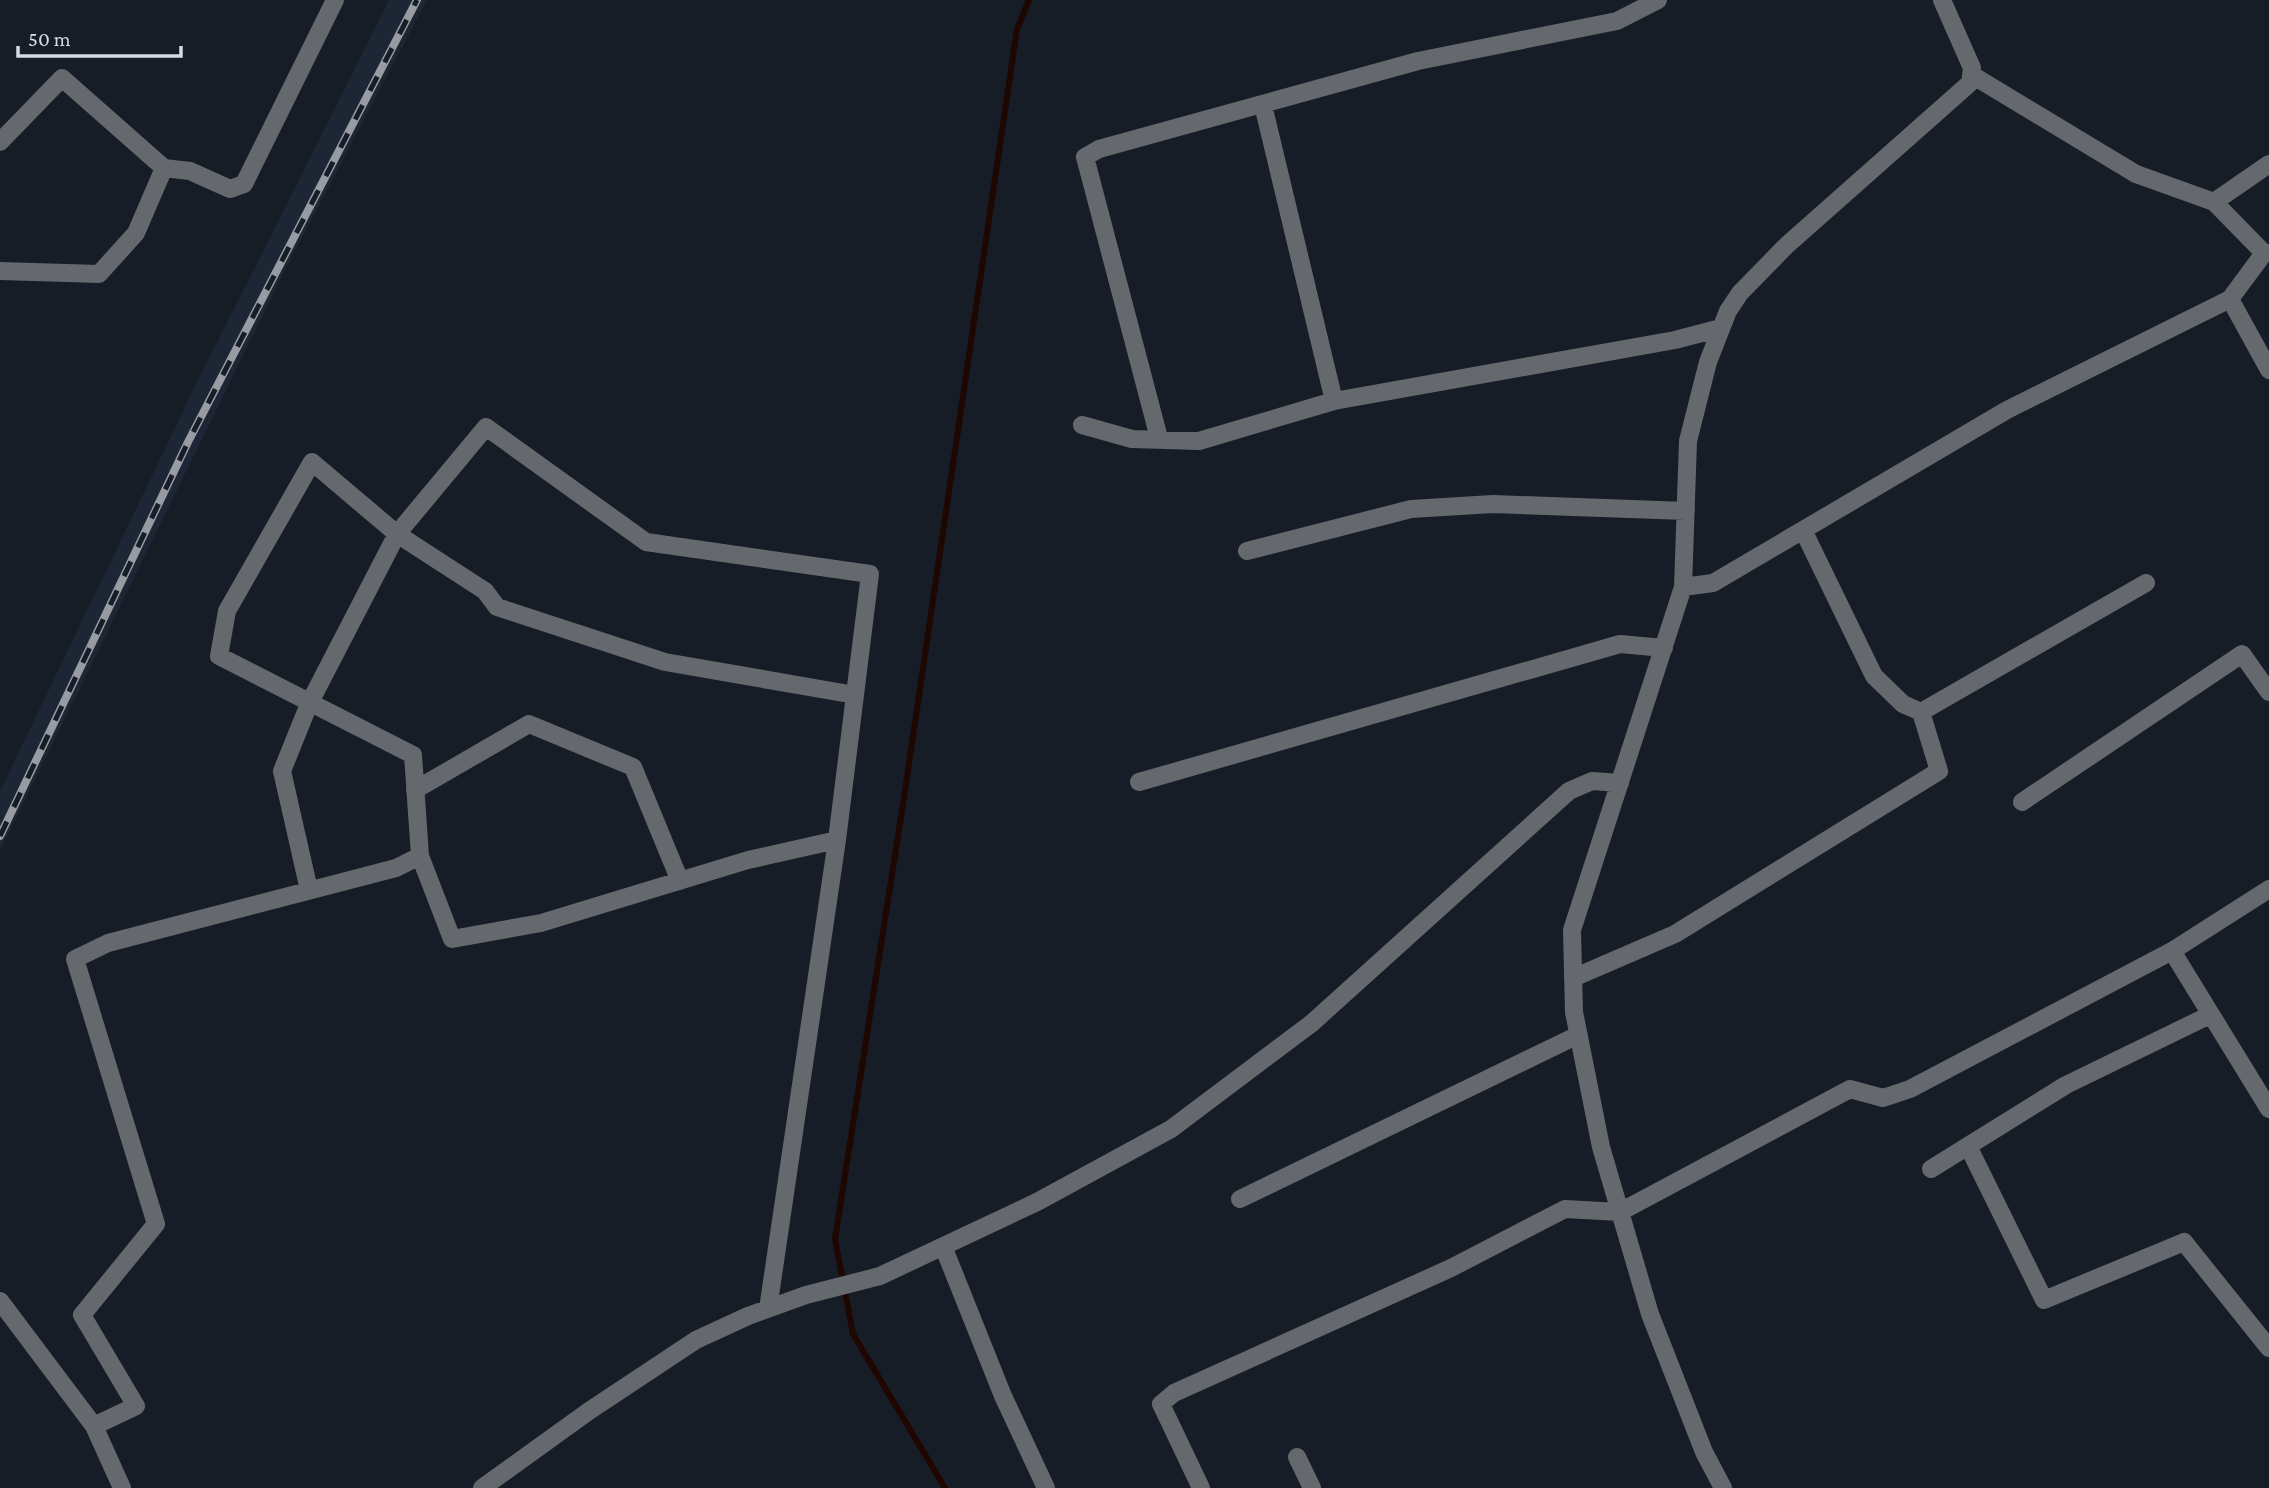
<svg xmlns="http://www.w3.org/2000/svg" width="2269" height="1488" viewBox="0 0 2269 1488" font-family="'Crimson Pro',serif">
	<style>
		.built { fill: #1d2635 }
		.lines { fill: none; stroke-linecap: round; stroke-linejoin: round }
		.stream { stroke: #1f0600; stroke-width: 6 }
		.minor { stroke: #65696e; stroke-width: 18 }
		.rail-casing { stroke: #979ba3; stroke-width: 8 }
		.rail { stroke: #171d26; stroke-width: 5; stroke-dasharray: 16; stroke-linecap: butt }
	</style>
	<rect width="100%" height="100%" fill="#171d26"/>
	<path class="built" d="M389 0H427L283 274 0 851V791L187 403Z"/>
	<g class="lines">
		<path class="stream" d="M945 1488 853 1334 835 1239 903 804 1017 29 1029 0"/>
		<path class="minor" d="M1972 75 2136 174 2214 202 2264 253
			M1263 105 1334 401
			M0 142 62 78 164 168 136 233 99 274 0 271
			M164 168 190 171 230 189 244 184 335 0
			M2214 202 2269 164
			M2230 299 2264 253H2269
			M1082 425 1132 439 1199 441 1334 401 1675 340 1721 328
			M1159 438 1085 157 1099 149 1418 61 1617 21 1658 0
			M1803 530 1874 676 1903 704 1921 712
			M1247 551 1411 509 1493 504 1686 511
			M1683 587 1713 583 2007 410 2230 299 2269 370
			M1921 712 2146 583
			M1139 782 1620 644 1664 648
			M415 790 529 724 633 767 680 881
			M2022 802 2242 654 2269 692
			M837 840 748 860 541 923 452 939 420 856 413 755 219 656 227 611 312 462 397 534 485 591 497 607 665 662 855 695
			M309 890 282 771 309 704 397 534 486 427 646 542 870 574 837 840 768 1309
			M2172 951 2269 1109
			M1573 978 1675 934 1939 771 1921 712
			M1968 1146 2044 1300 2184 1242 2269 1348
			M1931 1169 2066 1085 2210 1015
			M1240 1199 1578 1035
			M943 1246 1003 1396 1046 1488
			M0 1301 94 1426 122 1488
			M94 1426 136 1406 82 1315 156 1224 75 959 108 943 396 868 420 856
			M1297 1457 1312 1488
			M482 1488 589 1411 696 1340 748 1316 806 1295 880 1276 1037 1202 1171 1129 1312 1023 1569 791 1592 781 1620 783
			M1201 1488 1161 1404 1174 1393 1451 1268 1565 1209 1620 1212 1850 1089 1883 1098 1910 1089 2172 951 2269 889
			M1723 1488 1704 1452 1650 1314 1601 1147 1574 1012 1572 930 1683 587 1688 441 1708 362 1728 311 1740 293 1787 245 1970 83 1972 68 1942 0"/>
		<g class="rail-casing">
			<path id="rail" d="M0 836 188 442 417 0"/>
		</g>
		<use href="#rail" class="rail"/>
	</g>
	<path d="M18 46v10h163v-10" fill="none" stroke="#d7dbe2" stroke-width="3.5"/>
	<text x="28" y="46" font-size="21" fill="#d7dbe2" stroke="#171d26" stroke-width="5" paint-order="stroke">50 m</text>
</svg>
